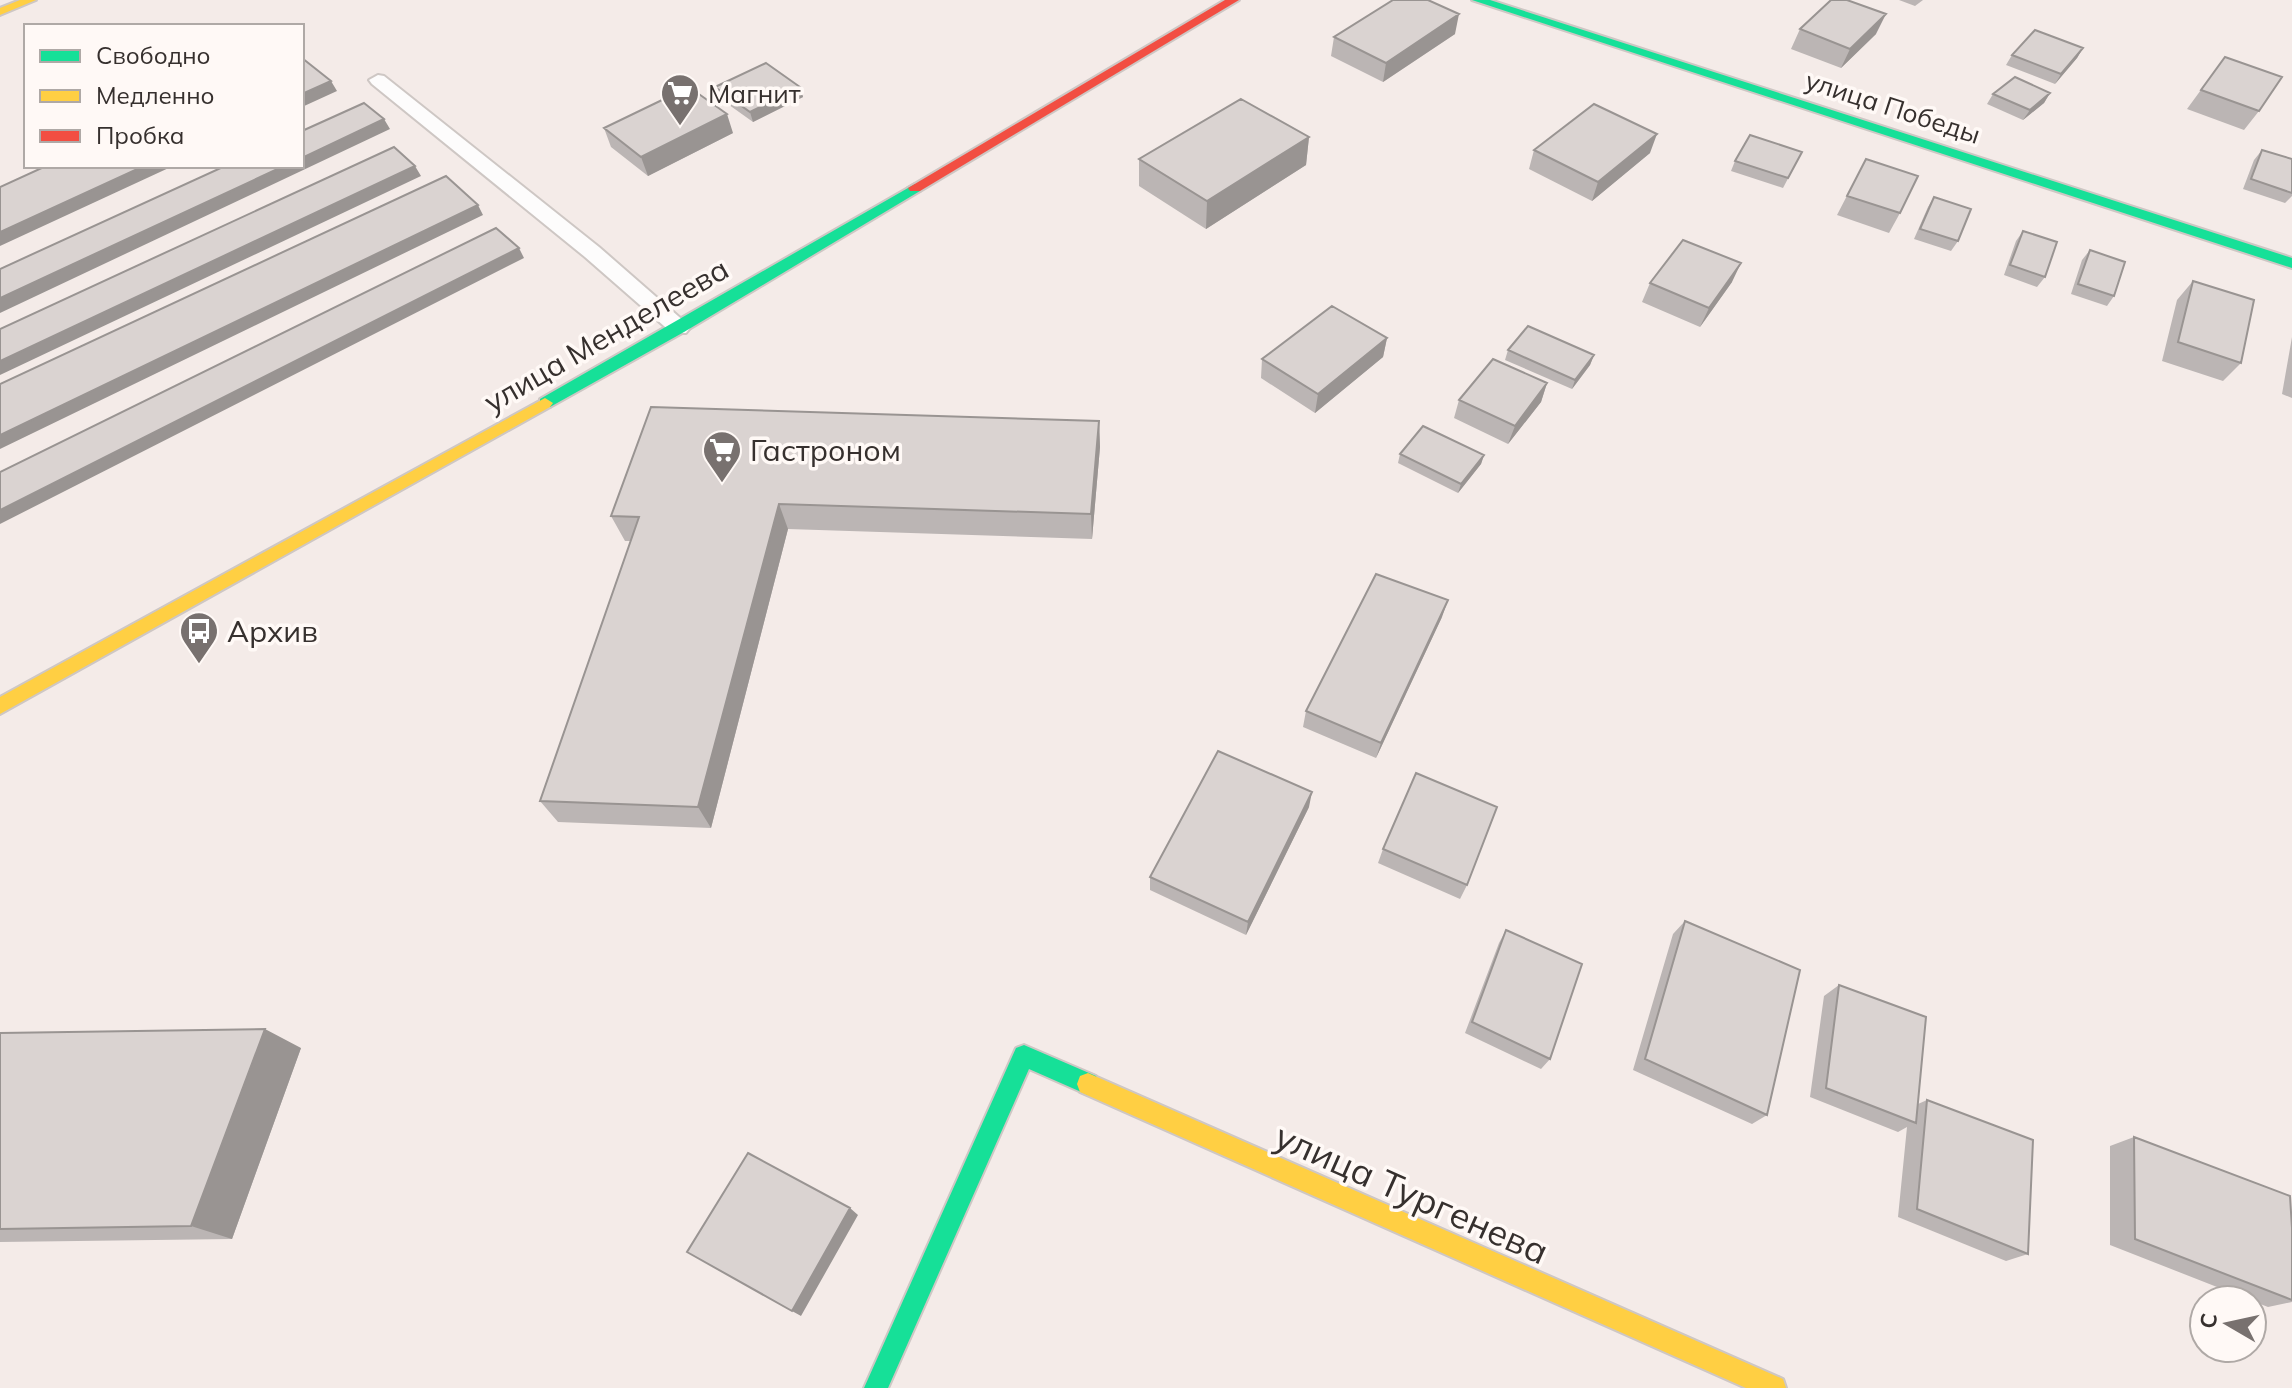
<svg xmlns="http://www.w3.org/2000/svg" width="2292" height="1388" viewBox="0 0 2292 1388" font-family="Mulish,sans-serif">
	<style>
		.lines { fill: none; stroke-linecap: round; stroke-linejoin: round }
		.lane-casing { stroke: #cec7c4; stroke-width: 4 }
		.fast-casing { stroke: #cec7c4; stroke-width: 4 }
		.slow-casing { stroke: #cec7c4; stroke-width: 4 }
		.jam-casing { stroke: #cec7c4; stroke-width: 4 }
		.lane { fill: #fdfcfc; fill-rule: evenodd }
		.fast { fill: #16e098; fill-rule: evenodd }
		.slow { fill: #ffcf43; fill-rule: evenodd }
		.jam { fill: #f24e42; fill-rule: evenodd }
		.wall { fill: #bbb5b4 }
		.shaded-wall { fill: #999492 }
		.building { fill: #dad3d1; stroke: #999492; stroke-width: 2 }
		.labels { text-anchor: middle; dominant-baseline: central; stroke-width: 7; stroke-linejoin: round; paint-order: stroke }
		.far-poi-label { font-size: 26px; fill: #36302e; stroke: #fff9f6; text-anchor: start }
		.far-street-label { font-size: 26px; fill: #36302e; stroke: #fff9f6 }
		.street-label { font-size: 30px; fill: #36302e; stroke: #fff9f6 }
		.poi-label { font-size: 30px; fill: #36302e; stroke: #fff9f6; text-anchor: start }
		.near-street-label { font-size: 36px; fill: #36302e; stroke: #fff9f6 }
	</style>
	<rect width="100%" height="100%" fill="#f4ebe8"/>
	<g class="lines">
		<g class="lane-casing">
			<path id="lane" d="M378 75 384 76 599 247 686 323 690 328 686 333H672L585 257 372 84 369 80Z"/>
		</g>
		<g class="fast-casing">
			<path id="fast" d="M1472 0H1490L2292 258V268Z
				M915 184 922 188 920 191 684 332 550 407H540V399Z
				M1024 1045 1096 1076 1099 1084 1096 1092 1088 1095 1029 1069 888 1388H864L1016 1048Z"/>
		</g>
		<g class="slow-casing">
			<path id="slow" d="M20 0H36L0 15V8Z
				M545 398 553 403 550 407 0 714V697Z
				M1088 1073 1783 1379 1786 1388H1746L1080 1092 1077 1084 1080 1076Z"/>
		</g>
		<g class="jam-casing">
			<path id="jam" d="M1225 0H1239L920 191H910L908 188Z"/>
		</g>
		<use href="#lane" class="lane"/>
		<use href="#fast" class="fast"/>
		<use href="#slow" class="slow"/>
		<use href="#jam" class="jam"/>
	</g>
	<path class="wall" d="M1899 0H1923L1915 6Z
		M1800 29 1876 34 1841 68 1791 49Z
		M1455 34 1383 82 1331 56 1334 37Z
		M2083 48 2077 58 2055 84 2006 65 2012 55Z
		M2225 57 2259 111 2244 130 2187 109Z
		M715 87H800L803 97 753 122 718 97Z
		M2050 93 2044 103 2023 120 1987 104 1993 94Z
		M604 128 733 133 648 176 611 147Z
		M1309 137 1306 165 1206 229 1139 186V159Z
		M1534 150 1650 153 1592 201 1529 169Z
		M2262 150 2292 159V196L2285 203 2243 189 2254 160Z
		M1802 152 1783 188 1731 171 1735 161Z
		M1866 159 1900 213 1889 233 1837 215Z
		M1934 197 1958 241 1951 251 1914 239 1928 207Z
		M2023 231 2045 277 2037 287 2004 275 2016 241Z
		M2090 250 2114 296 2107 306 2071 294 2082 260Z
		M2193 281 2241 363 2223 381 2162 361 2177 300Z
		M1732 282 1700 327 1642 302 1650 283Z
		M2292 337V398L2282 394Z
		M1387 338 1383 357 1315 413 1261 378 1262 359Z
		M1508 350 1594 355 1590 365 1572 389 1505 360Z
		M1547 383 1541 402 1508 444 1454 418 1459 400Z
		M1099 421 1100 447 1092 539 788 529 711 828 558 822 540 801 631 541H625L611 516Z
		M1400 454 1484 455 1481 464 1458 493 1398 463Z
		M1442 617 1376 758 1303 727 1306 711Z
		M1309 807 1246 935 1150 890V877Z
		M1383 849 1467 885 1460 899 1378 863Z
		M1685 921 1767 1115 1752 1124 1633 1070 1673 934Z
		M1506 930 1550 1059 1541 1069 1465 1033 1499 943Z
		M1839 985 1918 1104 1927 1100 2028 1254 2006 1261 1898 1217 1907 1127 1898 1132 1810 1097 1824 996Z
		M0 1033 301 1048 232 1239 0 1242Z
		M2134 1137 2292 1228V1302L2268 1307 2110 1245V1146Z"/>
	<path class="shaded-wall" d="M1459 14 1455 34 1383 82 1386 63Z
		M1886 14 1876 34 1841 68 1850 49Z
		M2083 48 2077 58 2055 84 2061 74Z
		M331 81 337 91 302 107V94Z
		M800 87 803 97 753 122 750 112Z
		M2050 93 2044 103 2023 120 2030 110Z
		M727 114 733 133 648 176 641 157Z
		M384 119 390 129 0 313V298L284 166H302V158Z
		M1657 134 1650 153 1592 201 1598 182Z
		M1309 137 1306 165 1206 229 1207 201Z
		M144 166H173L0 246V232Z
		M415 166 421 176 0 375V361Z
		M478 205 483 215 0 449V435Z
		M519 248 524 258 0 524V510Z
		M1741 263 1732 282 1700 327 1709 308Z
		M1387 338 1383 357 1315 413 1318 394Z
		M1594 355 1590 365 1572 389 1575 380Z
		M1547 383 1541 402 1508 444 1515 426Z
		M1099 421 1100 447 1092 539 1091 514Z
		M1484 455 1481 464 1458 493 1461 484Z
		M779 504 788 529 711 828 698 807Z
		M1448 600 1442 617 1376 758 1381 743Z
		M1312 792 1309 807 1246 935 1248 922Z
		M265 1029 301 1048 232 1239 191 1226Z
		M850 1208 858 1215 801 1316 792 1311Z"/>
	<path class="building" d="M1393 0H1428L1459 14 1386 63 1334 37Z
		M1831 0H1847L1886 14 1850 49 1800 29Z
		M2035 30 2083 48 2061 74 2012 55Z
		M2225 57 2282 77 2259 111 2201 90Z
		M302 58 331 81 302 94Z
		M766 63 800 87 750 112 715 87Z
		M2015 77 2050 93 2030 110 1993 94Z
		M689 87 727 114 641 157 604 128Z
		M1241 99 1309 137 1207 201 1139 159Z
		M364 103 384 119 302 158V131Z
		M1594 104 1657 134 1598 182 1534 150Z
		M1750 135 1802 152 1788 178 1735 161Z
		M394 147 415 166 0 361V329Z
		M2262 150 2292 159V193L2251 179Z
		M1866 159 1918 176 1900 213 1847 196Z
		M46 166H144L0 232V187Z
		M225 166H284L0 298V269Z
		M446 176 478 205 0 435V384Z
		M1934 197 1971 209 1958 241 1920 229Z
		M496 228 519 248 0 510V472Z
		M2023 231 2057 242 2045 277 2010 265Z
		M1683 240 1741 263 1709 308 1650 283Z
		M2090 250 2125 262 2114 296 2078 284Z
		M2193 281 2254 300 2241 363 2178 342Z
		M1332 306 1387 338 1318 394 1262 359Z
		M1528 326 1594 355 1575 380 1508 350Z
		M1493 359 1547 383 1515 426 1459 400Z
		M651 407 1099 421 1091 514 779 504 698 807 540 801 639 517 611 516Z
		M1423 426 1484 455 1461 484 1400 454Z
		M1376 574 1448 600 1381 743 1306 711Z
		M1218 751 1312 792 1248 922 1150 877Z
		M1416 773 1497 807 1467 885 1383 849Z
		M1685 921 1800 970 1767 1115 1645 1059Z
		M1506 930 1582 964 1550 1059 1472 1022Z
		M1839 985 1926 1017 1916 1123 1826 1088Z
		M265 1029 191 1226 0 1229V1033Z
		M1927 1100 2033 1140 2028 1254 1917 1209Z
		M2134 1137 2290 1196 2292 1228V1300L2135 1239Z
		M748 1153 850 1208 792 1311 687 1252Z"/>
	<defs>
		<g id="supermarket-pin" transform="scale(2)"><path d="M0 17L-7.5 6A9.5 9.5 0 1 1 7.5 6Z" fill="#78716f" stroke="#fff9f6"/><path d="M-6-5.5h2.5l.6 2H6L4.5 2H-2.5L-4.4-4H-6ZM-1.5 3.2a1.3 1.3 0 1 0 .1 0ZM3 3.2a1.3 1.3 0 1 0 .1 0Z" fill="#fff"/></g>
		<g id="bus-pin" transform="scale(2)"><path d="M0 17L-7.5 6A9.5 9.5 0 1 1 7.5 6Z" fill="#78716f" stroke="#fff9f6"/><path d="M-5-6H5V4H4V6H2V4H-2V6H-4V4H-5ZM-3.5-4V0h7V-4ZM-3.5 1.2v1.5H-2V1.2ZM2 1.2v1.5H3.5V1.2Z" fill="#fff"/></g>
	</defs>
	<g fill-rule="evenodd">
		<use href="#supermarket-pin" x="680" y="93"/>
		<use href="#supermarket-pin" x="722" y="450"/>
		<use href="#bus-pin" x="199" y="631"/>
	</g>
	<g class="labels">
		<g class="far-poi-label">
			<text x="708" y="93">Магнит</text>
		</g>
		<g class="far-street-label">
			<text transform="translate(1893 107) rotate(18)">улица Победы</text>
		</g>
		<g class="street-label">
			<text transform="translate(606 335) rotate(-30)">улица Менделеева</text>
		</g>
		<g class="poi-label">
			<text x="750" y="450">Гастроном</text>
			<text x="227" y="631">Архив</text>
		</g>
		<g class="near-street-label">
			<text transform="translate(1412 1193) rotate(24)">улица Тургенева</text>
		</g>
	</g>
	<rect x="24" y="24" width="280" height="144" fill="#fff9f6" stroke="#afa9a6" stroke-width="2"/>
	<rect x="40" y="50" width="40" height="12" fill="#16e098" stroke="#afa9a6" stroke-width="2"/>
	<text x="96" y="64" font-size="24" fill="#36302e">Свободно</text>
	<rect x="40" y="90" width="40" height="12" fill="#ffcf43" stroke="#afa9a6" stroke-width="2"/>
	<text x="96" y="104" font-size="24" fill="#36302e">Медленно</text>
	<rect x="40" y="130" width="40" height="12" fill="#f24e42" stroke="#afa9a6" stroke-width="2"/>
	<text x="96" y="144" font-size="24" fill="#36302e">Пробка</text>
	<g transform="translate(2228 1324) rotate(279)"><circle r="38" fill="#fff9f6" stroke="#afa9a6" stroke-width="2"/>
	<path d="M0-6L14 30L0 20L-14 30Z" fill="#78716f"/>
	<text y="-12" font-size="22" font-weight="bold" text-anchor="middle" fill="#36302e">С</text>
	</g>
</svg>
